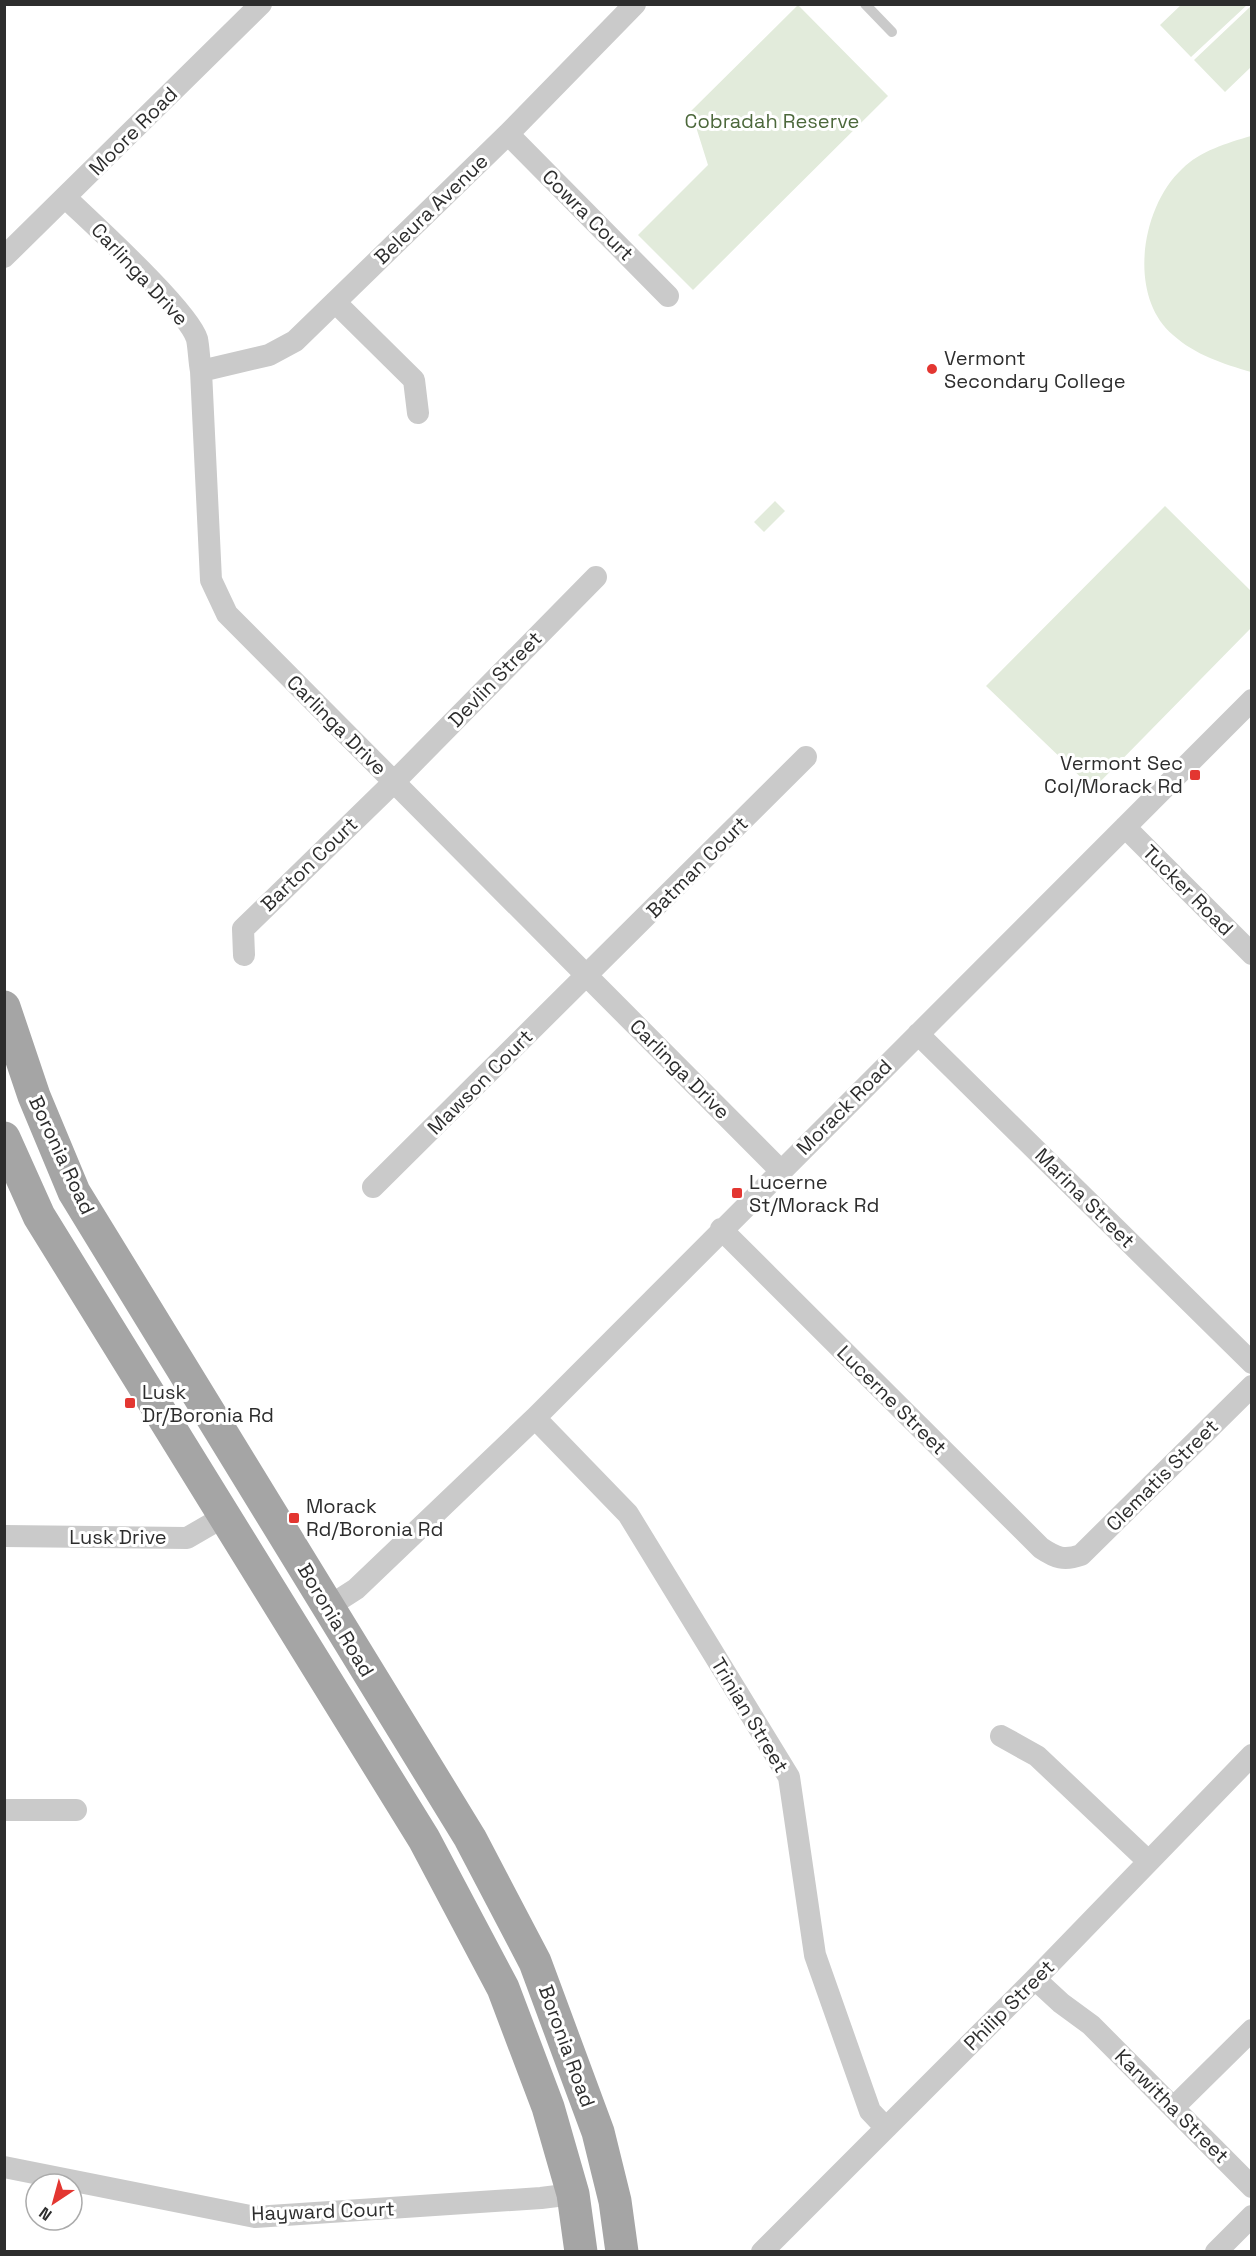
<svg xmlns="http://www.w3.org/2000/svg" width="1256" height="2256" viewBox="0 0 1256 2256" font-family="'Space Grotesk',sans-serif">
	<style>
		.green { fill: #e2ebdb }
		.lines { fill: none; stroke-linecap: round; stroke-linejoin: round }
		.lane { stroke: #cacaca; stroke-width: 10 }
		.street { stroke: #cacaca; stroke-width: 22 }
		.primary { stroke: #a5a5a5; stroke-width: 33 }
		.poi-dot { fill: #e33631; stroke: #fff; stroke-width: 2 }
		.labels { text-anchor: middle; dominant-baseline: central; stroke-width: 6; stroke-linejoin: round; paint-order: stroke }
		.park-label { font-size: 20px; fill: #4c683b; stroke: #fff }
		.street-label { font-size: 20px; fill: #2d2d2d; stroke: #fff }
		.poi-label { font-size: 20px; fill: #2d2d2d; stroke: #fff; text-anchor: start }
	</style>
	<rect width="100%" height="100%" fill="#fff"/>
	<path class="green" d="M1182 4H1247V5L1191 57 1160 25Z
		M798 5 888 96 693 290 638 235 708 165 691 111Z
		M1251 6V67L1225 92 1194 60Z
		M1251 136H1252L1251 372C1224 364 1195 355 1173 335 1127 296 1141 207 1182 169 1200 151 1227 143 1251 136Z
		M775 501 785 511 764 532 754 522Z
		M1165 506 1251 591V628L1093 789 986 686Z"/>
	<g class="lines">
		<path class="lane" d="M865 4 892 32"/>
		<path class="street" d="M508 134 668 296
			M66 198C93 224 188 310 197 339 199 349 199 361 201 371L211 580 227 614 780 1170
			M4 257 261 4
			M335 302 414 380 418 413
			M201 371 269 355 295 341 508 134 635 4
			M1125 827 1252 954
			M244 955 243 929 394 782 596 577
			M918 1034 1252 1363
			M373 1187 806 757
			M721 1229 1041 1548C1056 1558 1064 1561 1081 1555L1252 1386
			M535 1418 628 1514 789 1777 815 1955 870 2111 886 2128
			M4 1536 187 1538 225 1516
			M328 1607 356 1589 535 1418 1252 700
			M1001 1736 1037 1756 1148 1861
			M4 1810H76
			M1035 1979 1061 2003 1091 2025 1252 2187
			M1174 2107 1252 2030
			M4 2167 255 2217 541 2198 573 2194
			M762 2252 1035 1979 1252 1755
			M1216 2252 1252 2216"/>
		<path class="primary" d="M4 1007 34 1096 74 1192 470 1838 535 1962 598 2132 615 2201 622 2252
			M4 1138 39 1216 424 1839 503 1988 548 2107 573 2194 581 2252"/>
	</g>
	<g class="poi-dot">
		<circle cx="932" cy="369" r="6"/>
		<rect x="1189" y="769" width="12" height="12" rx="3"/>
		<rect x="731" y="1187" width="12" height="12" rx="3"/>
		<rect x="124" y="1397" width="12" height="12" rx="3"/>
		<rect x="288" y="1512" width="12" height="12" rx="3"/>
	</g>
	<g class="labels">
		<g class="park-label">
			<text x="772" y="121">Cobradah Reserve</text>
		</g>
		<g class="street-label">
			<text transform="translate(133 131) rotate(-45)">Moore Road</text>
			<text transform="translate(431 209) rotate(-44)">Beleura Avenue</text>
			<text transform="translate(588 215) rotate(45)">Cowra Court</text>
			<text transform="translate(140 274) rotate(47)">Carlinga Drive</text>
			<text transform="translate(495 679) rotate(-46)">Devlin Street</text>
			<text transform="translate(337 725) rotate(45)">Carlinga Drive</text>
			<text transform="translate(309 864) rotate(-44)">Barton Court</text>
			<text transform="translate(697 867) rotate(-45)">Batman Court</text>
			<text transform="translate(1188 890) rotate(45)">Tucker Road</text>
			<text transform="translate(680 1069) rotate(45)">Carlinga Drive</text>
			<text transform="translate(480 1082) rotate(-45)">Mawson Court</text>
			<text transform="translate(844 1107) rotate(-45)">Morack Road</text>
			<text transform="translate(62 1155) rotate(65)">Boronia Road</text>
			<text transform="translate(1085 1198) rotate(45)">Marina Street</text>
			<text transform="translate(892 1400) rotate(45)">Lucerne Street</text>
			<text transform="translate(1162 1475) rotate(-45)">Clematis Street</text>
			<text x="118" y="1537">Lusk Drive</text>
			<text transform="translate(336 1620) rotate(59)">Boronia Road</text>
			<text transform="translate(750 1715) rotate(59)">Trinian Street</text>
			<text transform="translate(1009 2005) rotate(-45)">Philip Street</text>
			<text transform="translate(567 2046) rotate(70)">Boronia Road</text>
			<text transform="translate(1172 2106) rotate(45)">Karwitha Street</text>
			<text transform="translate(323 2211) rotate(-2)">Hayward Court</text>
		</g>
		<g class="poi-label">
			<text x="944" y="358">Vermont<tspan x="944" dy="23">Secondary College</tspan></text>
			<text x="1183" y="763" text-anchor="end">Vermont Sec<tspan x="1183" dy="23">Col/Morack Rd</tspan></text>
			<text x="749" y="1182">Lucerne<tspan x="749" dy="23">St/Morack Rd</tspan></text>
			<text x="142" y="1392">Lusk<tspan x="142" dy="23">Dr/Boronia Rd</tspan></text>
			<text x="306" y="1506">Morack<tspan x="306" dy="23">Rd/Boronia Rd</tspan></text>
		</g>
	</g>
	<rect width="1256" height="2256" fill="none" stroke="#2d2d2d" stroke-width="12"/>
	<g transform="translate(54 2202) rotate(216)"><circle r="28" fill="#ffffff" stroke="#ababab" stroke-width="1.5"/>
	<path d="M0-4.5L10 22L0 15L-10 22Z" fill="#e33631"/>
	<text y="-9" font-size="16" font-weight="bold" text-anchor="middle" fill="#2d2d2d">N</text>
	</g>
</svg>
